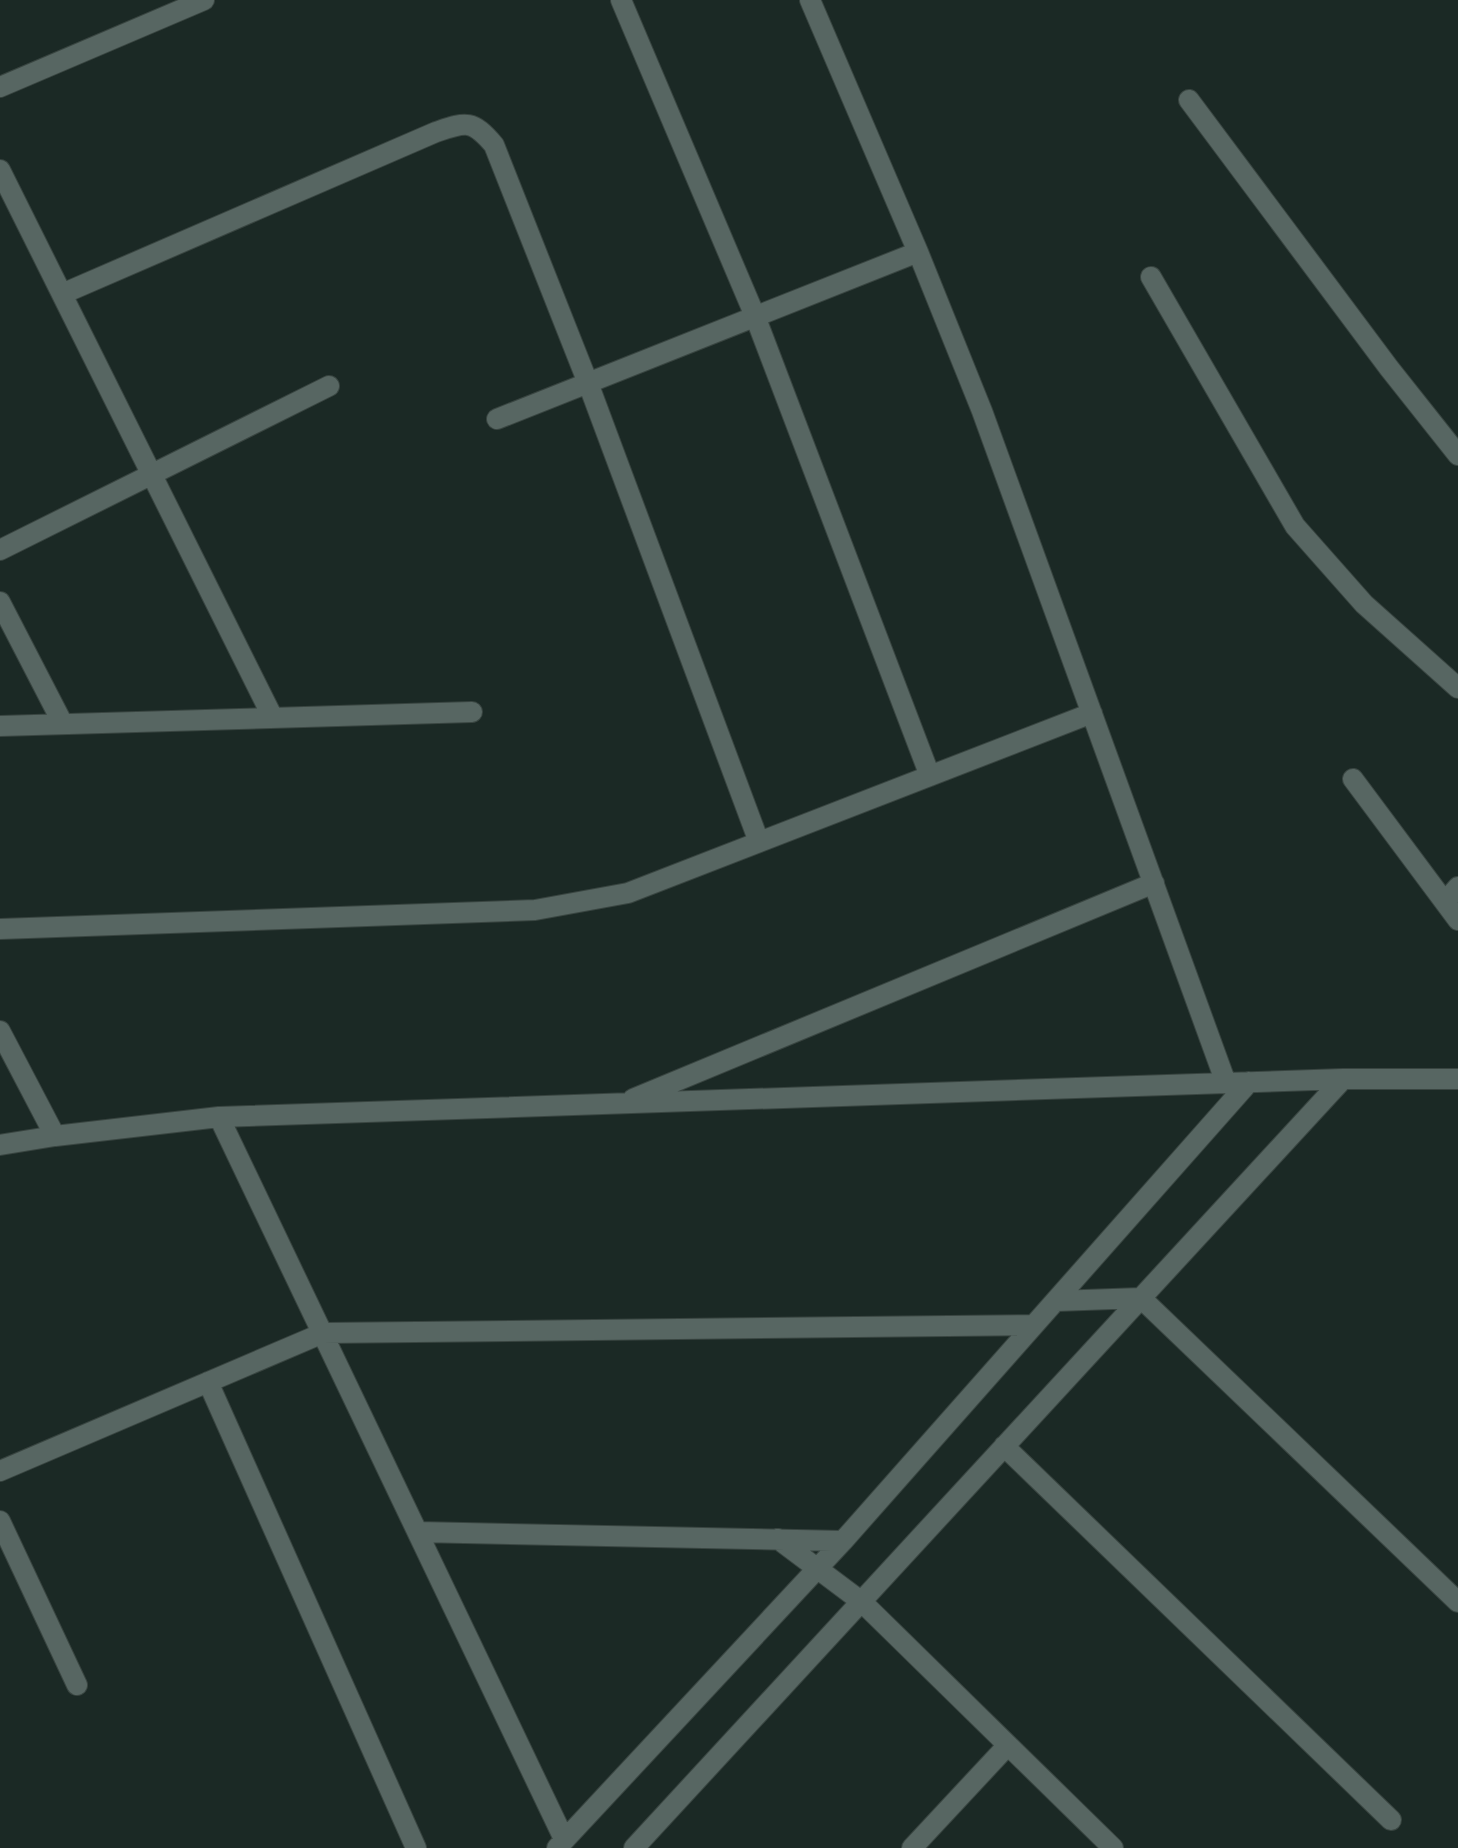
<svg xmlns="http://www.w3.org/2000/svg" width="1458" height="1848" viewBox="0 0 1458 1848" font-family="Bitter,serif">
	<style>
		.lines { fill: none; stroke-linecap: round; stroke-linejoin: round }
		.minor-casing { stroke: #394541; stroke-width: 22 }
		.minor { stroke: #576662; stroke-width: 20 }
	</style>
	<rect width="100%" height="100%" fill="#1b2925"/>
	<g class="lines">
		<g class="minor-casing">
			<path id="minor" d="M621 0 755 316 930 776
				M810 0 918 252 982 411 1226 1083
				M0 87 204 0
				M1189 100 1389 368 1458 455
				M0 170 273 718
				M1151 277 1295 526 1364 604 1458 688
				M62 294 436 132C466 122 472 119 494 145L588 383 759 842
				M497 419 918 252
				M0 550 329 386
				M0 602 63 724
				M0 726 472 712
				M1353 779 1458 920
				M1445 902 1458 887
				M0 929 535 910 628 893 1092 713
				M0 1031 55 1136
				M633 1099 1154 883
				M219 1117 564 1839
				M0 1145 55 1136 219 1117 1343 1079
				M1056 1301 1141 1298 1458 1602
				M208 1382 416 1848
				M1004 1446 1391 1820
				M0 1471 323 1333 1034 1325
				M0 1521 77 1685
				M418 1532 843 1541
				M778 1539 862 1602 1113 1848
				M557 1848 843 1541 1249 1082
				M634 1848 1343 1079H1458
				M912 1848 1008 1745"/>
		</g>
		<use href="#minor" class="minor"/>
	</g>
</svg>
